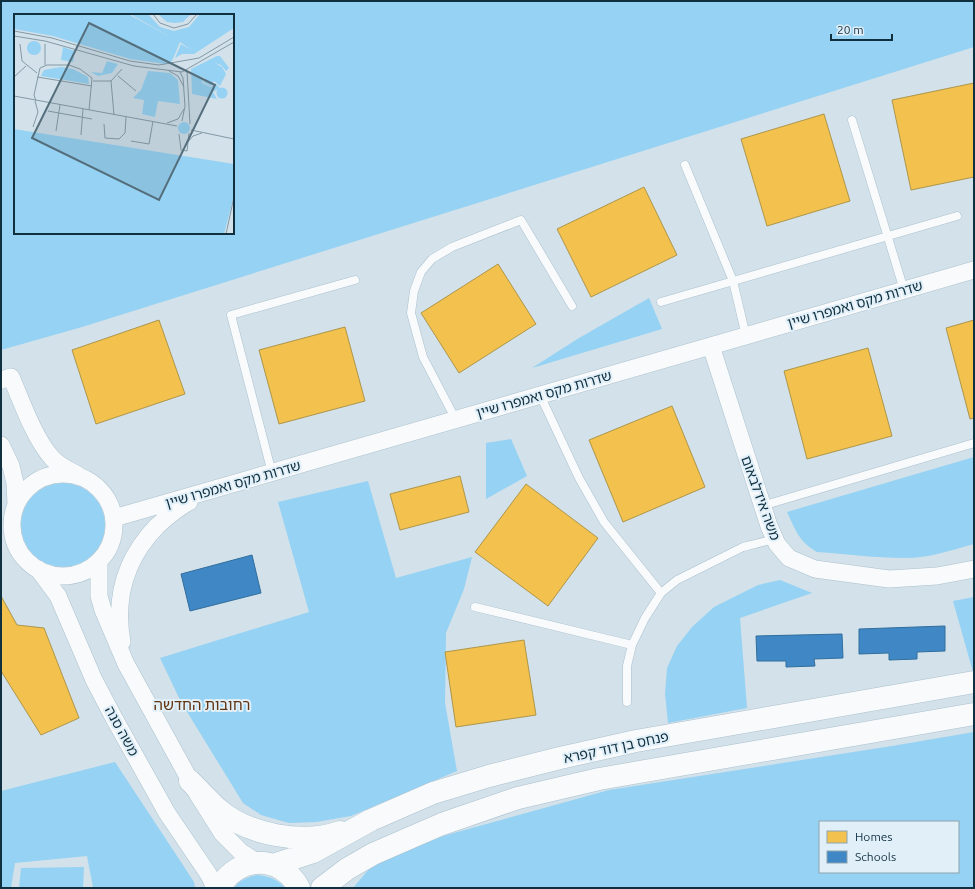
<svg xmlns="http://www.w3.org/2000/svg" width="975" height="889" viewBox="0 0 975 889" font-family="Ubuntu,'Noto Sans Hebrew',sans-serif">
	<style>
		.green { fill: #95d2f3; fill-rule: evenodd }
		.homes { fill: #f2c14e; stroke: #ae964a }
		.schools { fill: #3f88c5; stroke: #316e9d }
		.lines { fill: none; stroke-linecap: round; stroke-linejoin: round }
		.lane-casing { stroke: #abc1cd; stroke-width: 9 }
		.street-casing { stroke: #abc1cd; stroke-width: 18 }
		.secondary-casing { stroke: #abc1cd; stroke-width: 23 }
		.lane { stroke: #f8fafc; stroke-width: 8 }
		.street { stroke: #f8fafc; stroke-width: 17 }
		.secondary { stroke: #f8fafc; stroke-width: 22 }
		.labels { text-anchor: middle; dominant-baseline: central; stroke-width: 4; stroke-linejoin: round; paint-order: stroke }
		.street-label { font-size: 14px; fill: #103040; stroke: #e1eff8 }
		.neighbourhood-label { font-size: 15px; fill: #613412; stroke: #e1eff8 }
		.inset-road { fill: none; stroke: #849aa6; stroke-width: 1 }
		.view { fill: #546e7c; fill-opacity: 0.15; stroke: #546e7c; stroke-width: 2 }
		.inset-edge { fill: none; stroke: #103040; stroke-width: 2 }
	</style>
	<rect width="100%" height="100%" fill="#d2e1ea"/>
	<path class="green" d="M1 1H974V47L82 327 1 350ZM15 15H233V233H15Z
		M649 298 662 329 532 368 579 338Z
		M511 439 527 476 486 499V443Z
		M974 457V544C952 550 929 558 905 558 876 558 846 554 817 552 799 542 795 529 787 512Z
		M368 481 396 578 472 557 464 589 446 633 445 703 457 771 351 816 316 822 289 823 261 815 243 803 181 702 160 658 309 612 278 502Z
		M21 525a42 42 0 1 1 84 0a42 42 0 1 1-84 0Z
		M780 580 812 593 740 618 747 708 668 723 665 694 667 668 677 646 692 627 714 607 758 585Z
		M974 597V672H973L953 601Z
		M974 732V888H353L375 862 443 836 609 790 892 746ZM820 822H958V872H820Z
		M115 762 179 859 194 882 195 888 93 887 87 856 15 863 11 888H1V791Z
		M84 867 83 888H19L21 868Z
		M257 875C269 876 277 879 285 888H234C240 880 247 877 257 875Z"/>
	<path class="homes" d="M974 83V177L911 190 892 100Z
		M824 114 850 201 767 226 741 139Z
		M644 187 677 255 591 297 557 229Z
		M498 264 536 324 459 373 421 313Z
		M159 320 185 394 96 424 72 350Z
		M974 320V418L970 419 946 328Z
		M345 327 365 401 279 424 259 350Z
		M868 348 892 436 807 459 784 371Z
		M672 406 705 487 623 522 589 440Z
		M460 476 469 512 400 530 390 494Z
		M526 484 598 538 548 606 475 552Z
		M1 596 17 625 44 628 79 718 41 735 1 671Z
		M524 640 536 715 456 727 445 652Z"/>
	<path class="schools" d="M252 555 261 593 190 611 181 574Z
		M945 626V651L917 652V659L889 660V653L859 654V629Z
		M842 634 843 658 814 659 815 666 786 667V661H757L756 636Z"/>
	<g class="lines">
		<g class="lane-casing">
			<path id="lane" d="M852 120 904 290
				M685 165 733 281 746 336
				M661 302 957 216
				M540 395 579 478 604 522 661 593
				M456 420 423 357 411 313 414 291 421 272 432 259 452 247 521 220 572 306
				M272 473 231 315 355 280
				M762 506 974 443
				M475 607 632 645
				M627 702V666L632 645 645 618 661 593 677 580 743 547 775 539"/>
		</g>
		<g class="street-casing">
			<path id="street" d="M711 346 769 526 777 544 789 558 815 569 889 579 937 576 974 569
				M1 380 11 377C22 402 34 438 52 458 59 466 69 470 78 475
				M1 445 11 466 15 483 16 505
				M12 525a51 51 0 1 1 102 0a51 51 0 1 1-102 0Z
				M114 518 974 270
				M99 561V596L103 610 126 664 198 795 222 833 241 852 258 863
				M38 569 58 596 94 680 115 720 167 813 209 875 215 888
				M122 642C114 597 125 559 157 526 167 517 177 508 189 502"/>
		</g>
		<g class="secondary-casing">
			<path id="secondary" d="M190 781C200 791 209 801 219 810 249 835 303 845 340 832
				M273 865 313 852 371 820 433 793 489 776 560 758 636 741 974 682
				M219 888C238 855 281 854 299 888
				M322 888 347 869 373 854 405 840 442 824 518 798 599 779 974 714"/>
		</g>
		<use href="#lane" class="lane"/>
		<use href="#street" class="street"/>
		<use href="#secondary" class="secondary"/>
	</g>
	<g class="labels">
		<g class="street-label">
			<text transform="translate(855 304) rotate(-16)">שדרות מקס ואמפרו שיין</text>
			<text transform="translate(544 394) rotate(-16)">שדרות מקס ואמפרו שיין</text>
			<text transform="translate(233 484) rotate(-16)">שדרות מקס ואמפרו שיין</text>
			<text transform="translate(761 498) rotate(70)">משה אידלבאום</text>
			<text transform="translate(122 731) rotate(61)">משה סנה</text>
			<text transform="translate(616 747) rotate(-12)">פנחס בן דוד קפרא</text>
		</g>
		<g class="neighbourhood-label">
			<text x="202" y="704">רחובות החדשה</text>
		</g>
	</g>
	<g transform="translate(14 14)">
		<rect width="220" height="220" fill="#d2e1ea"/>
		<path d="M0 0H114L162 26 116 0H134L146 13 160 17 175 13 186 0H220V14L180 40H168L161 44 167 30 179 37 166 28 158 47 151 50 116 45 39 22 0 15ZM144 0H177L169 8 161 9 153 8ZM13 34a7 7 0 1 1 14 0a7 7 0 1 1-14 0ZM49 33 61 37 59 48 47 46ZM203 42H206L215 54 212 57 207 51 201 49 208 53 212 60 206 72 200 67 197 72 189 68 191 64 184 62 189 65 188 69 197 73 201 69 206 74 199 78 203 85 178 80 177 55ZM93 47 104 50 98 59 84 62 77 58 88 59ZM47 53 59 55 74 63 75 70 27 62 30 56ZM134 57 156 59 164 66 166 90 144 87 141 103 128 100 130 86 119 84 127 76ZM202.5 79a5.5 5.5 0 1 1 11 0a5.5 5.5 0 1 1-11 0ZM164 114a6 6 0 1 1 12 0a6 6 0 1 1-12 0ZM0 115 220 150V182L210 220H0Z" fill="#95d2f3"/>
		<path class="inset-road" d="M139 0 146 9 160 14 174 10 183 0M0 17 38 24 116 47 145 51 185 44 220 23M0 22 31 27 120 52 168 58 220 28M6 30 8 47 23 59M31 30V51M155 57 164 62 170 73M173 57 176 110M166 58 169 64 171 92 168 107M104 62 122 77M0 63 12 52M23 63 78 72M79 67H97L108 55M97 67 100 101M0 82 163 112M22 87 20 81 26 54 33 51H55L66 55 78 64 75 96M34 97 78 105M153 109 164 105 170 95M90 110 91 124 105 125 111 119 112 103M19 113 24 98 21 87M177 116 220 125M42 117 46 91M165 120 167 136 173 137 175 119M67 121 69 95M117 127 135 130 139 107M174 128 179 122 188 119M212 220 220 183"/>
		<path class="view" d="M75 9 201 71 145 186 18 124Z"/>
		<rect width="220" height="220" class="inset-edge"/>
	</g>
	<rect width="975" height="889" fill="none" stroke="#103040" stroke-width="4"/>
	<rect x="819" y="821" width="140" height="52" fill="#e1eff8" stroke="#8da3ae"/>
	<rect x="827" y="831" width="20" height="12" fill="#f2c14e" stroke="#8da3ae"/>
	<text x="855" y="841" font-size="12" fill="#103040">Homes</text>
	<rect x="827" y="851" width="20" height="12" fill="#3f88c5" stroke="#8da3ae"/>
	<text x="855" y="861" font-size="12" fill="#103040">Schools</text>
	<path d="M831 34v6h61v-6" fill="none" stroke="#103040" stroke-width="2"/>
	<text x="837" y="34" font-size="12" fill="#103040" stroke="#e1eff8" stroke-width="3" paint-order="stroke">20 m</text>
</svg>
